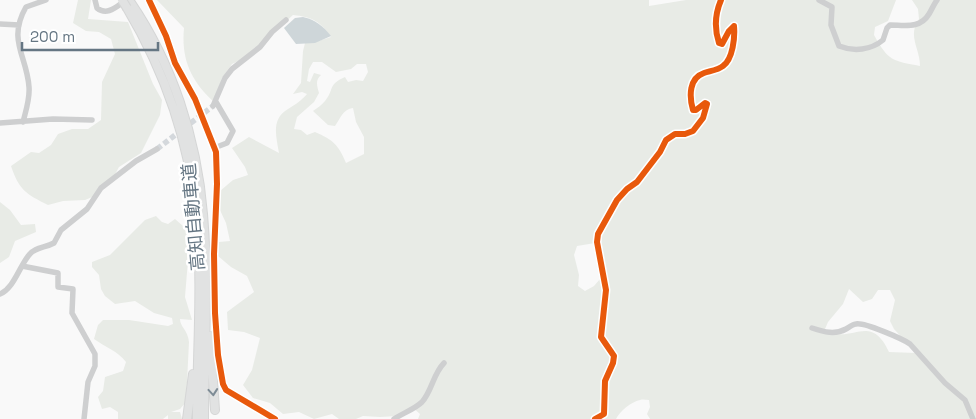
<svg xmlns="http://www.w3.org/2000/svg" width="976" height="419" viewBox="0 0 976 419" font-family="'Space Grotesk','Noto Sans JP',sans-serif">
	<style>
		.green { fill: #e8ebe6; fill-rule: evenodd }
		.water { fill: #ced6d9 }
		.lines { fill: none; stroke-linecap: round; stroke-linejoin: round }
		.minor-tunnel { stroke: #d4d8dc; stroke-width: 5.5; stroke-dasharray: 5.5 3; stroke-linecap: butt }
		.highway-casing { stroke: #d5d6d6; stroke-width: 10 }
		.minor { stroke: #cecfd0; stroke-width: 5.5 }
		.highway { stroke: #e1e2e2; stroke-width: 8 }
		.highway-bridge-casing { stroke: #d5d6d6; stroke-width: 10; stroke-linecap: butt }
		.highway-bridge { stroke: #e1e2e2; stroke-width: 8 }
		.cycleway-casing { stroke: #fff; stroke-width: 9 }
		.cycleway { stroke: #e8590c; stroke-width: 6 }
		.oneway { stroke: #7e8c96 }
		.labels { text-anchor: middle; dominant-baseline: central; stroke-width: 5; stroke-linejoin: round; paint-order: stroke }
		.street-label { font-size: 18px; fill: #657683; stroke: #fff }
	</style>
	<rect width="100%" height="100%" fill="#f9f9f9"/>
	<path class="green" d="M78 0H91L88 19 128 22 153 84 162 100 160 115 141 153 119 167 113 178 97 195 85 200 63 201 48 205C26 194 19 190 11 166L31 152 39 153 51 145 58 134 72 129H88L101 120 102 82 115 54 111 39 99 32 86 31 73 23Z
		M157 0H649V6L686 0H896L888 21 875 27 874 35C888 61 893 61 920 66 920 48 907 36 919 19L918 9 912 0H976V419H650L647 414 650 407 649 400C646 400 643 399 640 400 631 402 620 411 616 419H418L420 414 412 407 397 416 380 417 363 416 356 419H339L332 414 314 419 299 412 283 414 270 403 253 398 243 385 252 370 260 338 244 332 228 330 227 312 254 292 247 276 231 267 218 256 219 242 230 241 226 223 219 208 220 191 233 180 248 175 245 167 232 148 249 137 279 153C276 136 271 119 288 109 296 104 301 101 307 94L302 92 293 94 301 83 303 51 306 39 315 42 331 37C320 21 312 17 293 15L247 57 232 64 222 78 214 102C191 81 181 59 184 28ZM313 62H322L336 72 351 69 357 64H366L368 72 363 81 356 80 348 82 345 77C327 85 335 89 325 101 322 105 317 108 313 111L328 125 335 126C340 119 343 109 353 108L356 122 364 137V154L346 163C338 144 333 140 315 132L307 135 301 130 294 129 297 117 314 102 319 93C317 86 315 80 321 75L314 73 310 82 307 81 309 69ZM595 243 600 265V279L594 286 585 291 578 286 579 275 574 255 577 246ZM849 289 863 302 872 299 878 290H890L895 300 890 321 894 329 916 353 889 352C870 310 850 347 825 329L828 322 843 304Z
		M0 202 10 210 21 225 35 224 36 232 15 241 9 257 0 263Z
		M156 216 162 222 168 224 175 219 183 226 190 239 187 253 188 260 185 297 192 320 180 319C180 327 188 330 189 342L186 402 180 409 171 412H180L182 419H168V415L163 419H118V412L110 407 102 409 98 397 103 391 105 377 123 371 126 362C118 351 105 347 94 339L98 325 103 320H129L168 326 173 324 172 318 154 313 135 301 115 304 105 296 101 289 99 275 92 267V262L110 255 145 220Z"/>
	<path class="water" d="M303 17C316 20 323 26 331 36L315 43 296 44 284 28 295 18Z"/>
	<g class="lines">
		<path class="minor-tunnel" d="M157 149 213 106"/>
		<g class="highway-casing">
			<path id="highway" d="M129 0C172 62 197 139 203 214 209 282 204 351 204 419
				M127 8C165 72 189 140 196 214 203 282 197 351 197 419
				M210 336 215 410
				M187 419 193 374"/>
		</g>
		<path class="minor" d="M95 0 97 8C107 16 116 7 125 1
			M149 0 166 36 175 63 195 99 216 152 217 184 214 254 215 313 218 355 223 384 226 390 275 419
			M819 0 832 7 831 25 839 46C854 52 871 50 883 40L887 28 890 25C905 25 920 29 929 14 932 9 934 4 937 0
			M0 24 19 25
			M213 106 225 78 232 69 260 47 272 32 286 20
			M23 122C26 110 30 99 29 87 27 56 7 40 26 7L46 0
			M0 123 53 119 92 120
			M214 148 227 143 233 131 216 102
			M22 266 58 273V287L73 289 72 313 95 354V366L88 382 84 419
			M0 294C14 288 19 267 29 255 35 247 45 248 54 243L61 230 87 209 101 188 136 161 157 149
			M812 328C824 332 835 335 846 329 848 328 853 324 856 324 864 322 903 339 910 344L945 383 965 400 973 419
			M394 419C403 413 415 409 422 402 432 391 433 374 444 363
			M595 419 604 414 605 381 613 363 614 356 601 337 606 290 597 242 598 234 617 200 627 189 637 182 660 152 666 140 675 134H685L693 131 703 118 707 104 705 103 696 110H693C689 96 689 78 704 73 710 71 718 70 723 66 733 59 735 37 734 26L729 31 722 44 719 43C714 28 715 14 721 0"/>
		<use href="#highway" class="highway"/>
		<g class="highway-bridge-casing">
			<path id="highway-bridge" d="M122 0 127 8"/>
		</g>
		<use href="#highway-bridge" class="highway-bridge"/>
		<g class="cycleway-casing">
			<path id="cycleway" d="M149 0 166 36 175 63 195 99 216 152 217 184 214 254 215 313 218 355 223 384 226 390 275 419
				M595 419 604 414 605 381 613 363 614 356 601 337 606 290 597 242 598 234 617 200 627 189 637 182 660 152 666 140 675 134H685L693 131 703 118 707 104 705 103 696 110H693C689 96 689 78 704 73 710 71 718 70 723 66 733 59 735 37 734 26L729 31 722 44 719 43C714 28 715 14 721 0"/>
		</g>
		<use href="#cycleway" class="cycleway"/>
	</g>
	<defs><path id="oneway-chevron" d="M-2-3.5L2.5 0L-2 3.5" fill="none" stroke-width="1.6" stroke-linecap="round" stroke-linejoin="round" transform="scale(1.25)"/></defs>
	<use class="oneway" href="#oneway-chevron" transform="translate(213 392) rotate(85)"/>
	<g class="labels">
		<g class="street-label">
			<text transform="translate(193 217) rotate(-95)">高知自動車道</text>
		</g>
	</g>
	<path d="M22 42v8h136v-8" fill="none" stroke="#657683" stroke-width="2.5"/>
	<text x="30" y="42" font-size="15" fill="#657683" stroke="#ffffff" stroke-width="4" paint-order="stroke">200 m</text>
</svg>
